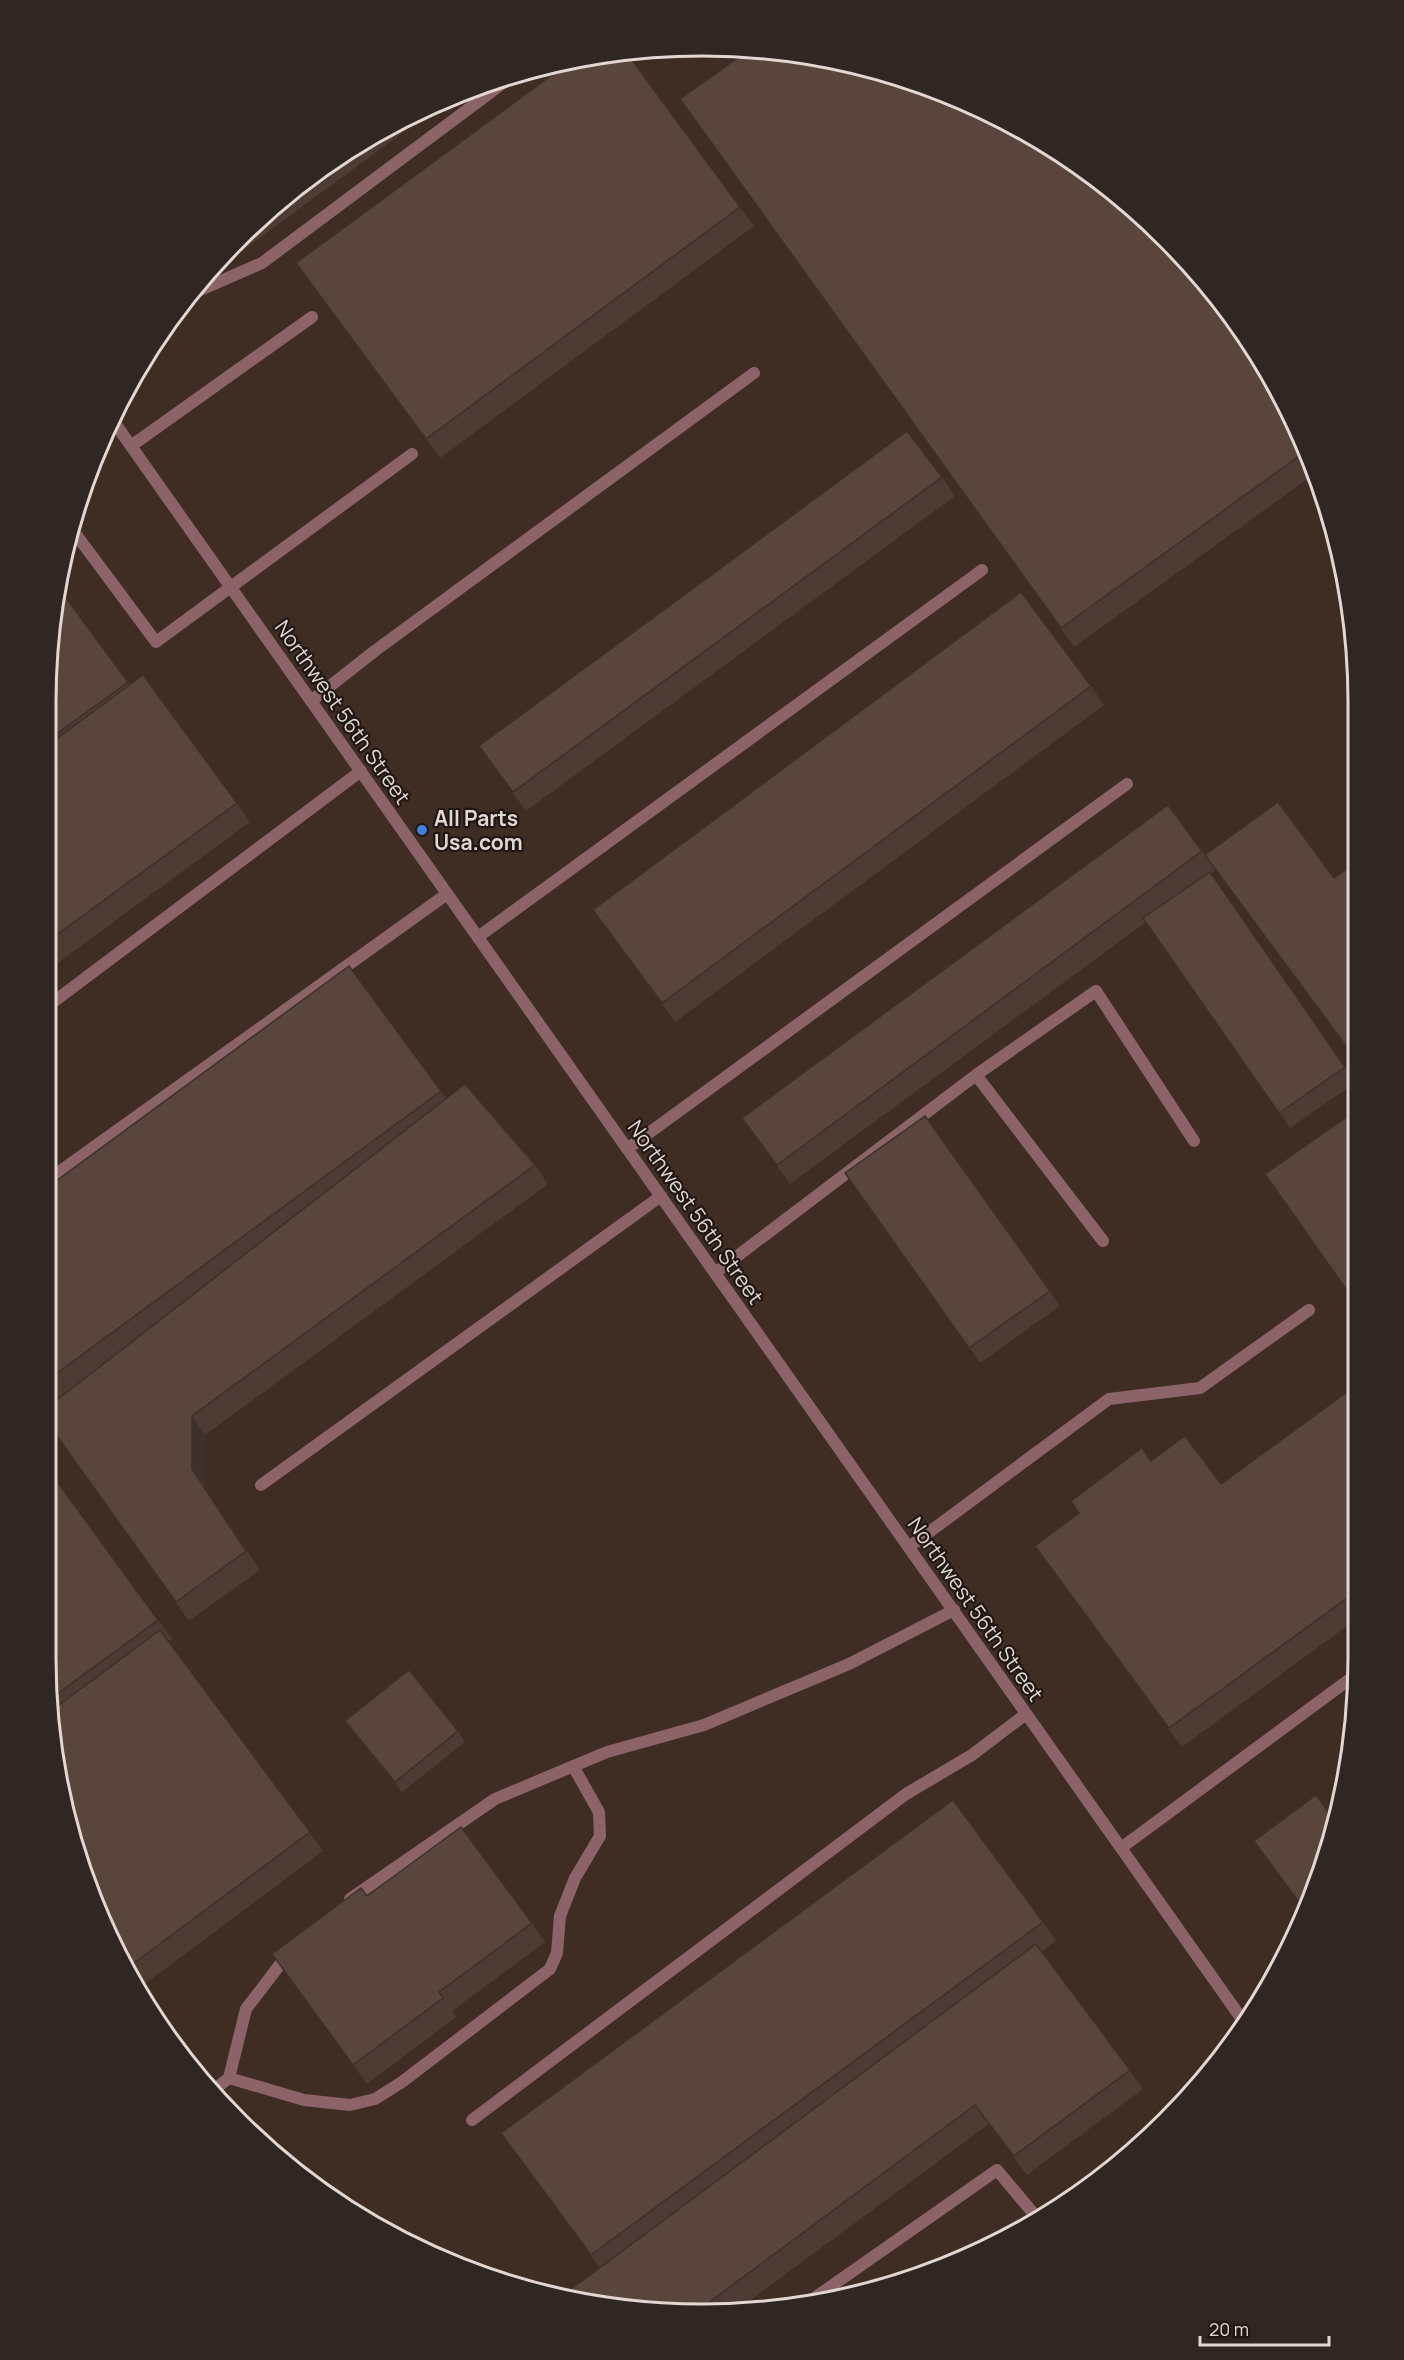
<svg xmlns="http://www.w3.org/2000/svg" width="1404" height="2360" viewBox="0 0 1404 2360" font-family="Manrope,sans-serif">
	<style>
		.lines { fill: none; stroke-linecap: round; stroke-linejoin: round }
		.lane { stroke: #8c6468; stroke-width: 12 }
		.street { stroke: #8c6468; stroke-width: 12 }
		.wall { fill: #4d3b34 }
		.shaded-wall { fill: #3e302a }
		.building { fill: #59453c; stroke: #3e302a; stroke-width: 1.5 }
		.shop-dot { fill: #3f7fe0; stroke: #201713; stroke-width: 2 }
		.labels { text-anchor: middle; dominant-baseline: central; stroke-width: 4.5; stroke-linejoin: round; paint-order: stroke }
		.street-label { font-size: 21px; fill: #e3d7d1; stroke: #201713 }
		.poi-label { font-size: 21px; font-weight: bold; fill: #e3d7d1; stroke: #201713; text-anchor: start }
		.rim { fill: none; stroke: #e3d7d1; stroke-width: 3 }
	</style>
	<rect width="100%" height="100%" fill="#3f2d24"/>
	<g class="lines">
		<path class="lane" d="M191 294 262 263 511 77
			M131 446 312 317
			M72 529 156 642 412 454
			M311 701 376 650 754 373
			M478 937 982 570
			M48 1006 361 771
			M976 1075 1096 991 1194 1141
			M627 1149 1127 784
			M48 1180 447 894
			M715 1273 976 1075 1103 1241
			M261 1485 661 1196
			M909 1547 1109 1399 1200 1388 1309 1310
			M1121 1848 1358 1673
			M350 1899 495 1799 607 1752 704 1725 849 1664 954 1610
			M229 2078 304 2100 350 2105 375 2099 402 2082 550 1969 557 1953 560 1916 575 1878 600 1836 599 1812 573 1766
			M211 2092 229 2078 246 2009 288 1954
			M472 2120 906 1794 972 1755 1026 1714
			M803 2306 997 2170 1038 2219"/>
		<path class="street" d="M114 422 1246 2025"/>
	</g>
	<path class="wall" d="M455 94 219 268 216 264 238 237 337 156 451 95Z
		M680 99 1271 374 1316 473 1074 647Z
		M740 207 754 226 440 458 296 263Z
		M942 477 955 496 526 811 479 746Z
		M60 590 130 684 237 803 250 822 48 970 46 659Z
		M1091 686 1104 705 675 1022 593 910Z
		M1202 851 1215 870 1211 874 1356 1082 1290 1128 1146 922 790 1184 742 1118Z
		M1205 855 1334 878 1358 861V1063Z
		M349 966 446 1098 535 1165 548 1184 205 1435V1488L260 1570 189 1621 49 1425 48 1187Z
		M925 1116 1060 1306 980 1363 845 1173Z
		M1358 1384V1618L1182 1747 1035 1546 1151 1461 1221 1484Z
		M50 1472 158 1620 172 1639 168 1641 323 1851 138 1989 113 1949 51 1744Z
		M345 1721 458 1731 465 1742 402 1792 353 1731Z
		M367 1896 532 1923 545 1942 452 2011 456 2017 367 2084 272 1954Z
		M1043 1922 1056 1941 1042 1951 1143 2089 1027 2175 989 2124 733 2313 702 2315 600 2268 501 2133Z"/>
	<path class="shaded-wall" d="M192 1416 205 1435V1488L260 1570 192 1469Z"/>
	<path class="building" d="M749 50 831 58 954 95 1067 156 1196 269 1271 374 1306 451 1061 628 680 99Z
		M626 52 740 207 426 439 296 263 575 58Z
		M907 431 942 477 513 792 479 746Z
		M60 590 128 682 47 741 46 659Z
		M1021 592 1091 686 662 1003 593 910Z
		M143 675 237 803 48 941 47 746Z
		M1278 802 1334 878 1358 861V1062L1205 855Z
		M1168 805 1202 851 777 1165 742 1118Z
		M1210 872 1345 1067 1279 1113 1143 918Z
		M349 966 441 1091 49 1379 48 1187Z
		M465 1084 535 1165 192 1416V1469L246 1551 176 1602 49 1425V1406Z
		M1358 1109V1306L1265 1174Z
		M925 1116 1050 1291 969 1348 845 1173Z
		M1358 1384V1590L1169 1728 1035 1546 1079 1513 1071 1501 1142 1448 1151 1461 1185 1436 1221 1484Z
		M50 1472 158 1620 50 1699Z
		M160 1630 310 1832 126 1969 113 1949 80 1869 51 1744V1711Z
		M409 1670 458 1731 395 1782 345 1721Z
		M1316 1795 1334 1820 1324 1870 1304 1909 1254 1841Z
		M953 1800 1043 1922 591 2255 501 2133Z
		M461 1827 532 1923 439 1992 443 1998 353 2065 272 1954 361 1888 367 1896Z
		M1036 1944 1130 2070 1014 2156 975 2105 703 2307 708 2315H702L574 2302 559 2298Z"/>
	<circle class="shop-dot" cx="422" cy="830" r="6"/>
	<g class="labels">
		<g class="street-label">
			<text transform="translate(343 712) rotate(55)">Northwest 56th Street</text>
			<text transform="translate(696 1212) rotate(55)">Northwest 56th Street</text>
			<text transform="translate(976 1609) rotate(55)">Northwest 56th Street</text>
		</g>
		<g class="poi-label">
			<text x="434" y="818">All Parts<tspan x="434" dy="24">Usa.com</tspan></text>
		</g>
	</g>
	<path d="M0 0H1404V2360H0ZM702 56H702A646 646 0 0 1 1348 702V1658A646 646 0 0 1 702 2304H702A646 646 0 0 1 56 1658V702A646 646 0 0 1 702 56Z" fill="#302622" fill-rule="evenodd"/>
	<path class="rim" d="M702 56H702A646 646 0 0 1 1348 702V1658A646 646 0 0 1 702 2304H702A646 646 0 0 1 56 1658V702A646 646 0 0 1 702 56Z"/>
	<path d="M1200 2336v9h129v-9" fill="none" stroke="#e3d7d1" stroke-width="3"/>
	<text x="1209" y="2336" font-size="18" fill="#e3d7d1" stroke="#201713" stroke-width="4.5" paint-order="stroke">20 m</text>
</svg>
